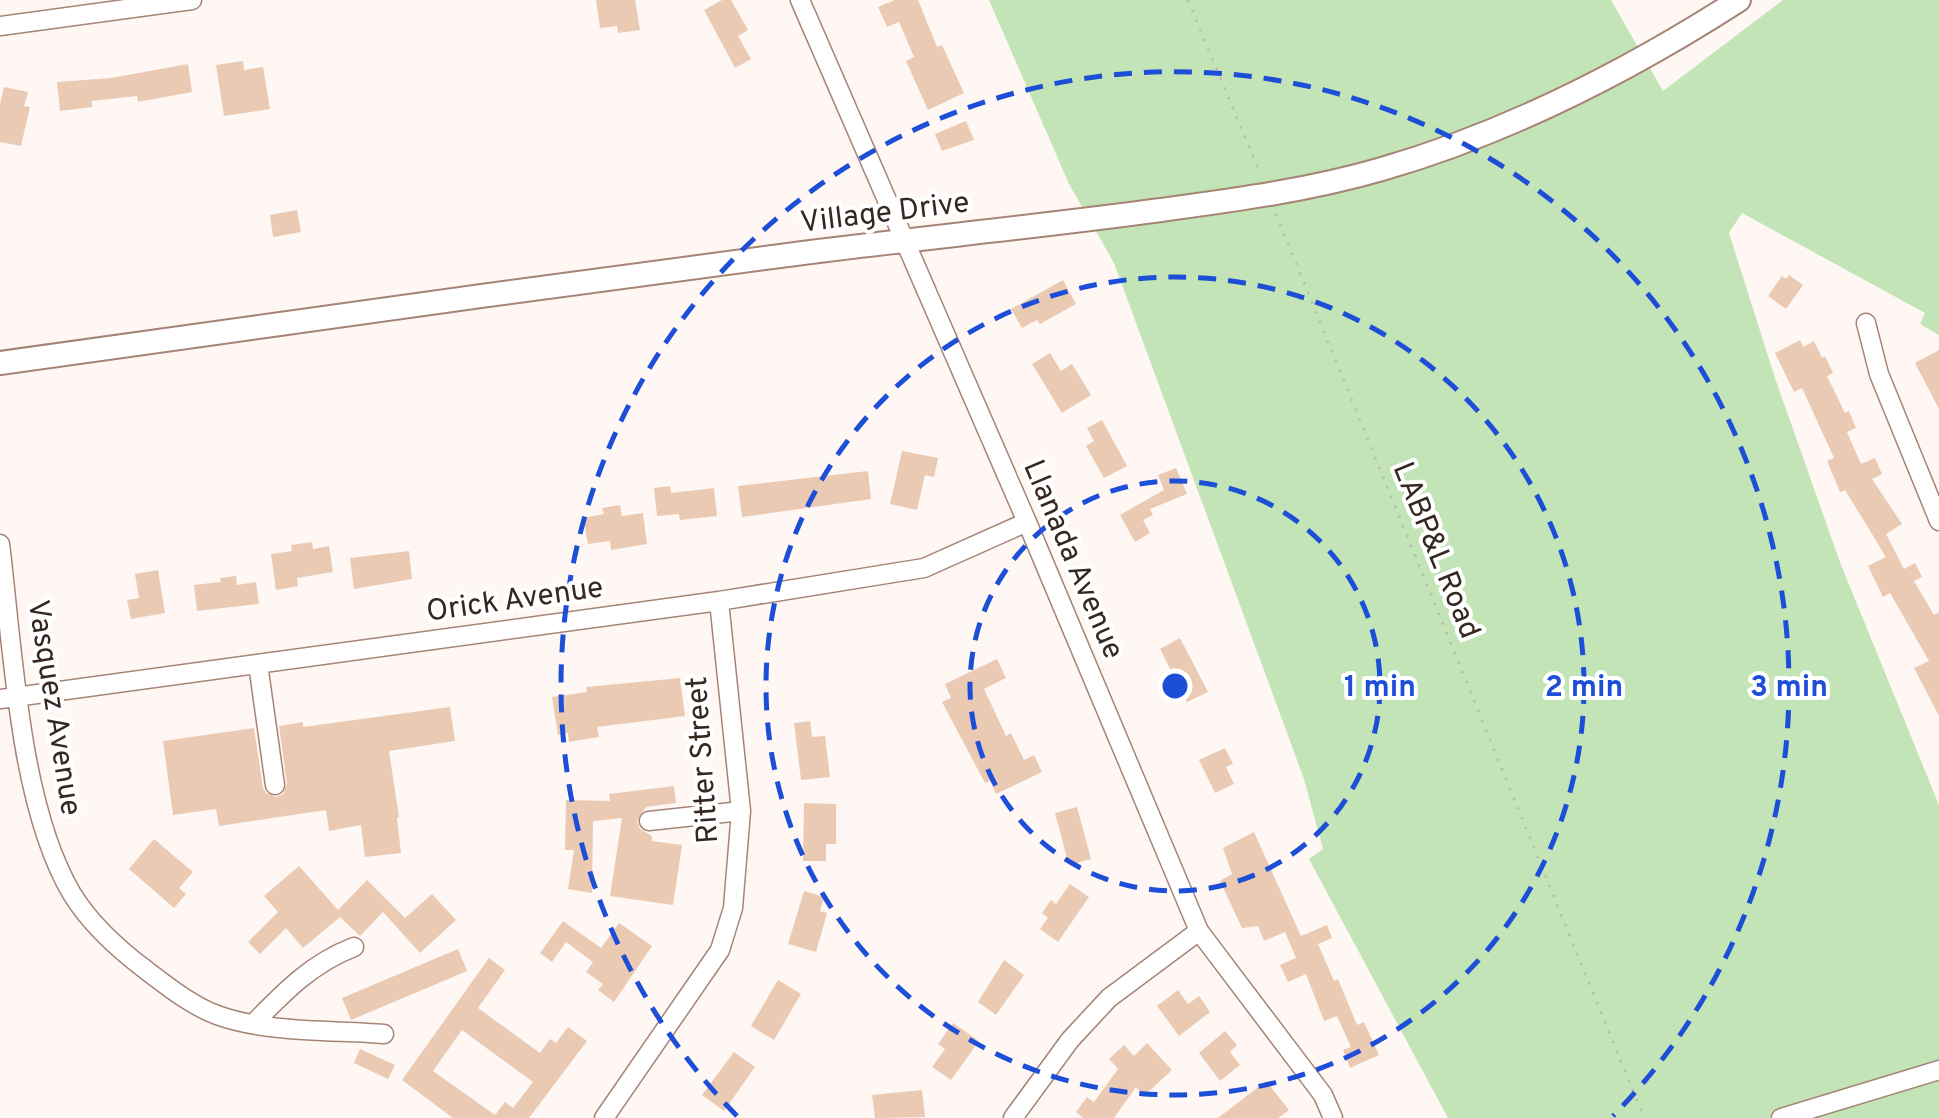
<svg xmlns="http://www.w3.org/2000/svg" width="1939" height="1118" viewBox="0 0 1939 1118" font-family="Overpass,sans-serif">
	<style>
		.green { fill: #c2e4b6 }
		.building { fill: #ebcab4; fill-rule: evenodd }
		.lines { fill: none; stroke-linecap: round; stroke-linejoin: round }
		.minor-casing { stroke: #a68475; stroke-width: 21 }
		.major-casing { stroke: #a68475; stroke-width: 26 }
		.path { stroke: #c1b8b3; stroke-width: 2.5; stroke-dasharray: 2.5 8; stroke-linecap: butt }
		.minor { stroke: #fff; stroke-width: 18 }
		.major { stroke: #fff; stroke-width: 22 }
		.ring { fill: none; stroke: #1d4ed8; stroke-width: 5; stroke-dasharray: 18 12 }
		.labels { text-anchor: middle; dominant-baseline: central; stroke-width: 8; stroke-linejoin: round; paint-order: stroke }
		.street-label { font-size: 30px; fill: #352721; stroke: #fff }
		.centre { fill: #1d4ed8; stroke: #fff; stroke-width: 5 }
		.ring-label { font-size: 30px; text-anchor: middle; font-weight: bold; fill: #1d4ed8; stroke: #fff; stroke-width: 8; stroke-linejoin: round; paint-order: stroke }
	</style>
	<rect width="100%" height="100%" fill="#fef7f3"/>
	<path class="green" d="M989 0H1611L1663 91 1783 0H1939V335L1920 324 1925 313 1742 213 1729 233 1775 378 1841 565 1939 805V1118H1448L1309 859 1323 849 1304 779 1114 263 1069 184Z"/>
	<path class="building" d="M596 0H635L640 30 618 33 617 26 600 28Z
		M722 0H731L748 30 738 36 751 59 735 68 704 10Z
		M895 0H918L937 47 942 45 964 93 928 110 906 61 914 57 899 22 887 27 878 7Z
		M243 61 244 70 263 67 270 109 224 116 216 65Z
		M188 64 192 92 138 102 137 96 92 101V107L60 111 57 82 111 78Z
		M4 87 28 92 24 106 30 107 21 146 0 142V104Z
		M966 121 974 140 942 151 935 134Z
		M297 210 301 232 273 237 270 215Z
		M1789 275 1803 285 1786 309 1768 296 1782 276 1786 279Z
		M1063 280 1076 304 1040 324 1037 320 1022 328 1011 309Z
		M1800 340 1803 347 1814 341 1822 358 1825 356 1833 373 1827 376 1845 413 1849 411 1856 428 1847 432 1861 464 1875 458 1882 474 1872 479 1902 524 1886 534 1904 569 1915 563 1922 577 1914 581 1934 615 1939 612V716L1914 668 1929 661 1890 593 1883 597 1868 566 1886 557 1845 490 1840 492 1827 461 1834 458 1802 388 1794 392 1775 353Z
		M1939 350V409L1915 363Z
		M1050 353 1061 371 1072 364 1091 395 1062 413 1032 364Z
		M1102 420 1127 466 1104 478 1086 446 1094 441 1087 428Z
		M902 451 938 458 934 477 925 475 917 510 890 504Z
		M1176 468 1187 494 1150 509 1153 515 1143 520 1150 533 1135 542 1120 515 1164 490 1158 475Z
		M868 471 871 499 742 517 738 486Z
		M670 486 671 493 714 488 717 516 680 520 679 514 657 516 654 488Z
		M620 505 622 516 643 513 647 544 611 550 610 541 588 544 583 518 604 514 602 508Z
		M312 542 313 549 329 546 333 572 297 578 298 586 276 590 271 554 292 551 291 545Z
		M409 551 412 579 354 589 350 558Z
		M158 570 165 613 131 619 127 600 139 598 135 574Z
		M236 576 237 585 256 582 259 604 197 611 194 585 221 582 220 578Z
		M1180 638 1208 692 1187 702 1160 649Z
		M997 659 1006 678 984 689 1006 736 1011 733 1024 760 1034 755 1042 772 996 794 990 781 985 783 942 702 951 698 945 684Z
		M680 678 685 716 597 727 599 737 569 742 568 733 558 735 552 697 587 692 586 687Z
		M450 707 455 741 389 751 399 817 397 818 401 853 365 857 361 825 329 831 326 810 219 826 216 809 173 815 163 741 254 728 263 788 266 793 276 797 283 794 287 784 279 726 303 722V727Z
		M810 721 812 737 825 736 830 777 801 780 794 723Z
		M1225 748 1233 764 1226 767 1234 784 1215 793 1199 760Z
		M674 786 676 803 646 807 637 821 640 829 652 836V841L682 845 673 905 610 896 622 818 593 821 592 893 568 889 574 850H565L566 800 610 801 609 794Z
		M804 803 836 804V844H826V861H803Z
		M1077 807 1091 859 1069 865 1055 813Z
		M1254 832 1301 936 1327 925 1332 938 1318 944 1334 981 1338 979 1357 1025 1364 1022 1379 1055 1350 1068 1343 1050 1351 1047 1337 1016 1324 1021 1306 974 1288 982 1280 965 1296 958 1285 932 1264 941 1258 926 1242 928 1220 881 1232 874 1223 848Z
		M154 839 193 872 179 888 186 894 174 908 129 869Z
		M299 866 338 910 367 880 405 918 432 894 456 920 420 953 383 912 360 936 340 917 303 948 286 928 260 954 248 942 278 912 264 896Z
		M1070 884 1089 897 1058 942 1040 929 1048 918 1042 913 1051 900 1056 904Z
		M804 891 824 897 820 911 827 913 816 952 788 944Z
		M563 921 601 948 619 923 652 946 614 1002 598 990 603 984 586 972 593 962 566 942 552 962 540 953Z
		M458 949 467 971 351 1020 342 998Z
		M489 958 505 970 478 1008 540 1053 550 1039 556 1043 568 1027 587 1041 529 1118H453L402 1080ZM462 1030 533 1082 513 1108 505 1102 495 1115 433 1071Z
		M1004 960 1024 975 996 1015 978 1002Z
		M778 980 801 994 774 1040 751 1026Z
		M1178 990 1188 1004 1199 996 1210 1012 1179 1036 1157 1006Z
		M953 1023 979 1041 951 1080 932 1067 945 1049 938 1044Z
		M1225 1031 1237 1045 1230 1052 1240 1065 1220 1081 1199 1053Z
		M1147 1043 1172 1070 1144 1096 1136 1087 1114 1118H1083L1076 1112 1087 1097 1094 1102 1118 1069 1109 1059 1124 1045 1134 1056Z
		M360 1049 395 1065 388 1079 354 1063Z
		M734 1052 755 1067 724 1111 702 1095Z
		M1266 1081 1289 1110 1278 1118H1218Z
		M922 1090 925 1117 875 1118 872 1095Z"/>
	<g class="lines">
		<g class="minor-casing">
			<path id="minor" d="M800 0 1027 522 1199 931 1323 1095 1333 1118
				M0 26 192 0
				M1866 323 1879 374 1939 521
				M0 544C13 648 19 805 72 894 91 925 118 949 146 970 167 986 192 1006 217 1015 266 1033 332 1030 384 1034
				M258 664 275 785
				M0 699 719 601 924 568 1027 522
				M649 821 741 811
				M253 1024C284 992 312 963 354 947
				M604 1118 720 950 733 908 741 811 719 601
				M1013 1118 1070 1040 1109 998 1199 931
				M1781 1118 1939 1070"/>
		</g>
		<g class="major-casing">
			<path id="major" d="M0 363C268 325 535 288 803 253 922 238 1042 226 1161 210 1235 200 1310 190 1382 169 1510 132 1627 72 1739 0"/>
		</g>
		<path class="path" d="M1188 0 1260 174
			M1276 214 1644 1118"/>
		<use href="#minor" class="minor"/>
		<use href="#major" class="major"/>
	</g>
	<g class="ring">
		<circle cx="1175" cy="686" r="205"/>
		<circle cx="1175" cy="686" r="409"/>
		<path d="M737 1116A614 614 0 1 1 1613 1116"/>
	</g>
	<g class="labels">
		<g class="street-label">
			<text transform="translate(885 214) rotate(-7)">Village Drive</text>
			<text transform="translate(1435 551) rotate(68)">LABP&amp;L Road</text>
			<text transform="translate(1072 560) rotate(67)">Llanada Avenue</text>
			<text transform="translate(515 601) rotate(-8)">Orick Avenue</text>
			<text transform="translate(53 708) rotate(81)">Vasquez Avenue</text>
			<text transform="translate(704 760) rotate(-94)">Ritter Street</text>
		</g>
	</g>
	<circle cx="1175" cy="686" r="15" class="centre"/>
	<g class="ring-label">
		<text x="1380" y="696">1 min</text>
		<text x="1584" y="696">2 min</text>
		<text x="1789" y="696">3 min</text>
	</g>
</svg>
